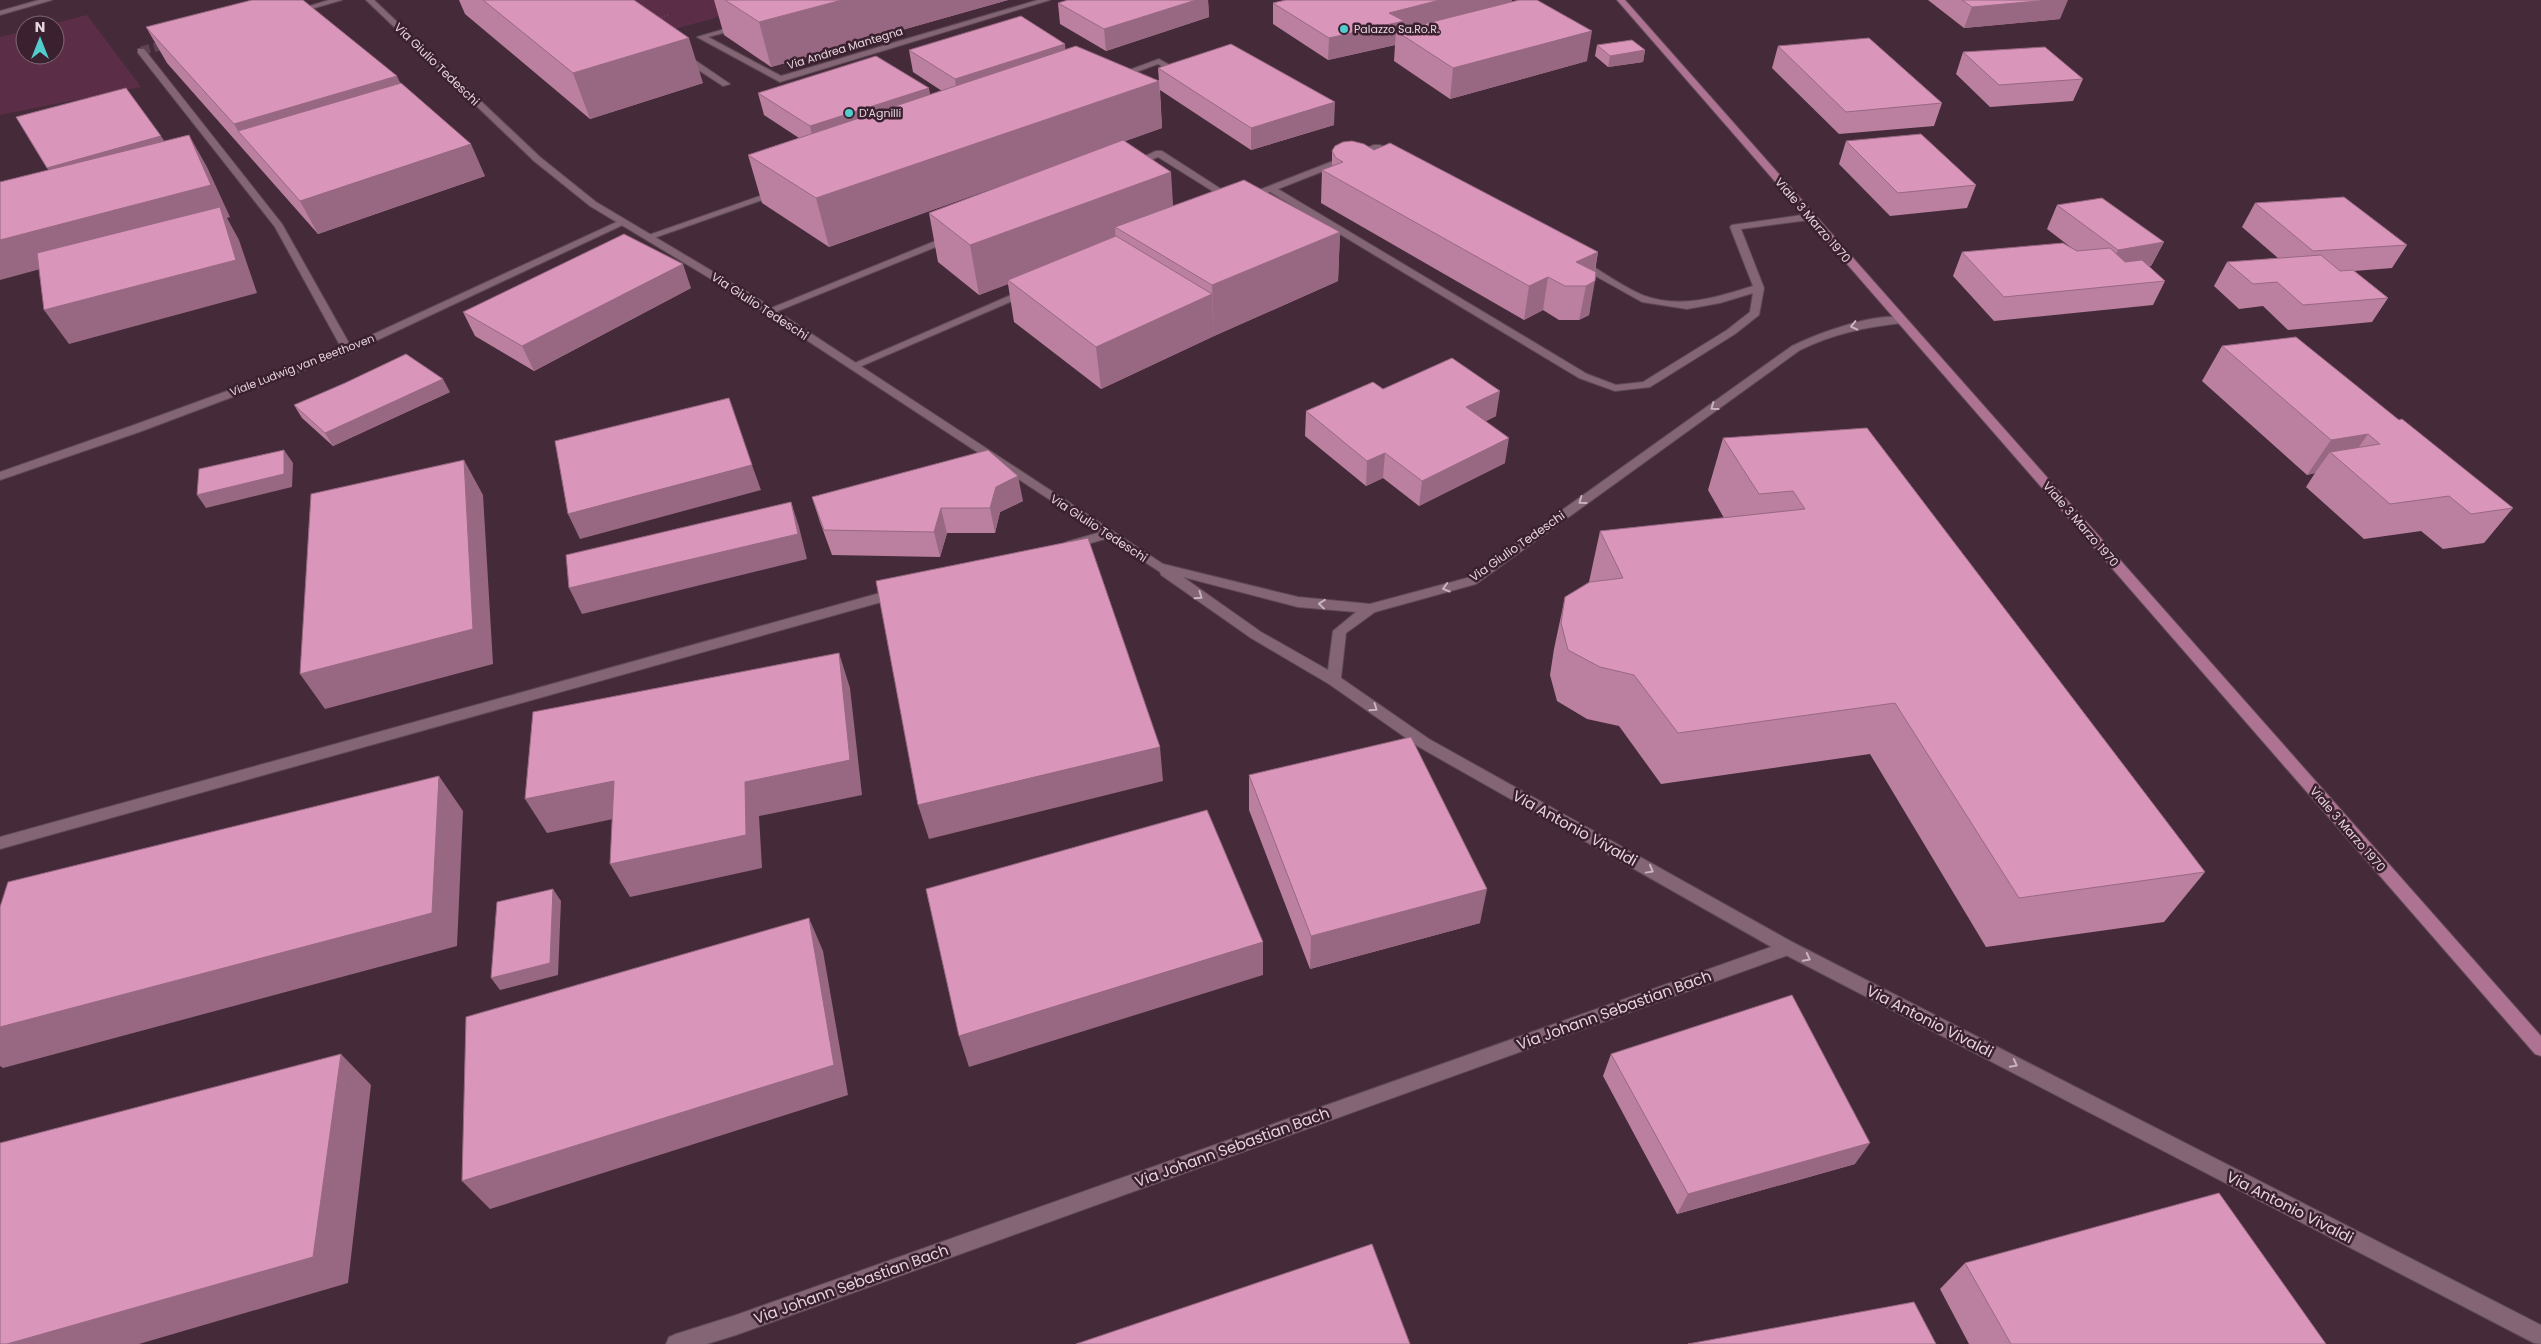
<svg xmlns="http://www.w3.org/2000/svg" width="2541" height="1344" viewBox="0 0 2541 1344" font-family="Poppins,sans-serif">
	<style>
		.green { fill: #5b2d47 }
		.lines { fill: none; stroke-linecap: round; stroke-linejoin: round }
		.minor-tunnel { stroke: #5d4452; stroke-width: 9; stroke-dasharray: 9 4.5; stroke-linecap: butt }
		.service-casing { stroke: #5f4955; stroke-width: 2 }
		.minor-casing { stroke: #5f4955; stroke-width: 2 }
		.tertiary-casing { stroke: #5f4955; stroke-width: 2 }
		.primary-casing { stroke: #5f4955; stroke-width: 2 }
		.path { stroke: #765f6b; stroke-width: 2; stroke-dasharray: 0.5 2.5; stroke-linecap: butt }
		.service { fill: #836575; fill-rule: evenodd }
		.minor { fill: #836575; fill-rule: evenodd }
		.tertiary { fill: #836575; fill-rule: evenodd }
		.primary { fill: #ae7393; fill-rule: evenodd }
		.wall { fill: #bb80a0 }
		.shaded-wall { fill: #986882 }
		.building { fill: #d995ba; stroke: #986882 }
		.oneway { stroke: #c8b3be }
		.poi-dot { fill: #52cdce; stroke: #3b212f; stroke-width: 2 }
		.labels { text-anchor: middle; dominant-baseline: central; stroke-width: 5; stroke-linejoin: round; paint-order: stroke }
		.far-poi-label { font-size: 11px; fill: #e6d5dd; stroke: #3b212f; text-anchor: start }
		.far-street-label { font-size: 11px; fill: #e6d5dd; stroke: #3b212f }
		.street-label { font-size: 12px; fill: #e6d5dd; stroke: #3b212f }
		.near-street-label { font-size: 15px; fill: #e6d5dd; stroke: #3b212f }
	</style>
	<rect width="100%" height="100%" fill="#452b39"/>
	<path class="green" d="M634 0H780L671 30Z
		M87 15 141 87 0 115V37L25 31V55H55V25H48Z"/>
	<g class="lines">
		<path class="minor-tunnel" d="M141 51 175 42"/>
		<g class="service-casing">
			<path id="service" d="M680 54H686L730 84 723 86 680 58Z
				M1159 59 1182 72 1175 74 1158 64 1120 78 1113 76Z
				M1374 145H1380L1400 156 1395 159 1377 150 1278 189 1587 374 1616 385 1643 382 1727 330 1750 312 1753 293 1720 303 1687 309 1642 302 1574 264V260H1582C1600 270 1626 289 1645 296 1681 309 1718 297 1753 286L1730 227 1732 225 1809 214 1814 217 1809 220 1741 229 1764 288 1759 315 1735 334 1650 387 1615 391 1579 378 1270 192 1246 200 1241 197Z
				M1156 151H1162L1238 200 1230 202 1158 157 1136 166 1128 164Z
				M774 191 782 193 651 239 643 237Z
				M950 235 953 236V240L773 313 769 314 764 311Z
				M1027 288 1032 291 1031 293 857 368 853 369 848 366Z
				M1108 530 1114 534 1112 537 1070 549 1064 545 1066 542Z
				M898 588 903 590 905 593 903 596 0 849V837Z"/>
		</g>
		<g class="minor-casing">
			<path id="minor" d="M39 0H52L0 15V11Z
				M329 0H342L294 14 290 12Z
				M1038 0H1050L780 82 697 37 742 24V28L708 37 781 76Z
				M138 49H144L282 224 350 345 621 220 629 222 352 352 142 431 0 480V472L134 425 342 349 275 227 138 53Z
				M1788 941 1794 943 1796 948 1794 953 736 1335 707 1344H666L669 1337 676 1334 736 1315Z"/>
		</g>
		<g class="tertiary-casing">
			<path id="tertiary" d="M366 0H374L540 157 596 202 749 293 1163 564 1298 597 1370 604 1467 578 1792 346C1818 333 1878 311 1906 318V322L1902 323C1865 327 1833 334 1800 350L1476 584 1375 612 1346 633 1341 678 1429 739 1794 943 2541 1325V1344L2534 1343 1782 953 1419 747 1329 684 1251 638 1161 575 1160 572 741 297 590 206 534 161ZM1183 577 1298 607 1356 612 1333 631 1328 670 1261 632Z"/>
		</g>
		<g class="primary-casing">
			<path id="primary" d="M1617 0H1625L2541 1036V1056L2535 1054Z"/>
		</g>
		<path class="path" d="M656 19 669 15"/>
		<use href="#service" class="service"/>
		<use href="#minor" class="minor"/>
		<use href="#tertiary" class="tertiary"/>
		<use href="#primary" class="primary"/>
	</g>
	<path class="wall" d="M459 0H634L703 83 590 119 465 14Z
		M714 0H1008L771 67 724 35Z
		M1068 0H1208L1209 17 1106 51 1060 24 1058 3Z
		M1286 0H1512L1511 2 1587 61 1450 99 1394 61 1395 45 1328 60 1273 24V3Z
		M1928 0H2048L2060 19 1964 28Z
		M146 27 401 83 485 176 318 234 167 63Z
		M1597 45 1645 50 1643 62 1608 67 1595 56Z
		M1778 46 1942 103 1934 126 1839 134 1772 68Z
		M909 50H1066L1159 81 1158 68 1334 125 1251 150 1160 90 1162 128 1125 141 1173 206 1340 232 1338 281 1214 336 1101 389 1014 322 1008 284 979 295 938 262 929 213 1027 176 829 247 762 203 748 155 799 138 764 115 758 93 930 95 942 91 913 72Z
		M1963 52 2083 79 2073 101 1990 107 1956 74Z
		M1846 141 1976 185 1967 208 1890 216 1839 164Z
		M1374 150 1598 252 1595 271 1589 315 1579 320H1559L1543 310 1524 320 1321 203 1322 170 1332 166V151Z
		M2255 203 2407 245 2392 268 2354 271 2388 298 2372 322 2288 330 2263 306 2239 309 2214 286 2227 262 2278 258 2242 227Z
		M2057 205 2164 242 2151 266H2149L2165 281 2153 305 1994 321 1953 276 1962 252 2073 249 2047 229Z
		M691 288 534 371 475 336 463 312Z
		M2222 346 2399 420 2513 508 2484 543 2443 549 2421 531 2364 539 2306 487 2315 473 2307 475 2202 381Z
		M1383 389 1496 416 1486 421 1505 463 1419 506 1383 478 1366 486 1305 436 1306 411Z
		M450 392 333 446 302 418 294 405Z
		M1867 428 2205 872 2164 922 1986 947 1870 754 1661 784 1619 726 1587 719 1557 701 1550 675 1554 649 1565 597 1589 582 1600 531 1724 518 1708 490 1723 438Z
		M812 497 1023 501 1000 512 995 533H947L940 557 832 555 820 522Z
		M1249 775 1480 923 1310 969 1249 810Z
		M1611 1054 1855 1164 1677 1214 1603 1076Z
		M1965 1263 2326 1344H1969L1940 1289Z"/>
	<path class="shaded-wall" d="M842 0H1008L771 67 759 22Z
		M1196 0H1208L1209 17 1106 51 1104 29Z
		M1440 0H1512L1511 2 1396 31 1395 45 1328 60 1329 38 1389 13Z
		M2049 0H2068L2060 19 1964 28 1972 7Z
		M1592 31 1587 61 1450 99 1453 68Z
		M689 38 703 83 590 119 573 73Z
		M1065 44 1067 66 958 101 955 79Z
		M1645 50 1643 62 1608 67 1610 56Z
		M397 76 415 114 238 131 234 124Z
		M1159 81 1162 128 829 247 816 198Z
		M929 88 933 110 815 149 810 126Z
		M1335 102 1334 125 1251 150V128Z
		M189 135 207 167 230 217 227 218 239 240 257 293 69 344 44 310 224 219 0 280V240Z
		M161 136 175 158 63 191 47 168Z
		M471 144 485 176 318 234 300 201Z
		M1171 172 1174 220 1115 227 1116 242 1008 280V284L979 295 970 245Z
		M1340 232 1338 281 1214 336 1212 285Z
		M2164 242 2151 266 2106 274 2118 250Z
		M1598 252 1592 283 1595 281 1589 315 1579 320 1586 286 1576 262Z
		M683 264 691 288 534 371 522 346Z
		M1548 277 1543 310 1524 320 1529 286Z
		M1212 294 1214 336 1101 389 1096 347Z
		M443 379 450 392 333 446 325 433Z
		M1500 391 1496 416 1463 432 1466 407Z
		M2368 434 2346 465 2330 452 2315 473 2307 475 2331 440Z
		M1509 438 1505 463 1419 506 1422 481Z
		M284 450 293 463 292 487 206 508 197 495Z
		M1385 453 1383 478 1366 486 1367 461Z
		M464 460 483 495 493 664 325 709 300 674Z
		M752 465 761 490 580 539 568 514Z
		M1018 476 1023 501 1000 512 995 533 990 508 996 487Z
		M791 502 799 527 807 559 582 614 569 588Z
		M941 508 947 533 940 557 934 532Z
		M839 653 850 688 862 795 759 816 762 868 630 897 610 864 745 782Z
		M1160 747 1163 781 929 839 918 805Z
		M439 776 463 811 457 946 3 1068 0 1066V1027Z
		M614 781 632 815 547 833 525 799Z
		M553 889 561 901 558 975 500 990 491 978Z
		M1487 889 1480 923 1310 969 1311 936Z
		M809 918 823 951 848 1095 490 1209 462 1181Z
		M1263 942V975L969 1067 959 1036Z
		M341 1054 371 1085 348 1283 139 1344H7Z
		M1870 1143 1855 1164 1677 1214 1688 1194Z"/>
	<path class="building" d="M252 0H303L397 76 234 124 146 27Z
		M483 0H634L689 38 573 73Z
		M725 0H842L759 22Z
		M1068 0H1196L1104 29 1058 3Z
		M1286 0H1440L1389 13 1404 21 1329 38 1273 3Z
		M1519 0H1537L1592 31 1453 68 1396 31Z
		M1962 0H2049L1972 7Z
		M1021 16 1065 44 955 79 909 50Z
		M1869 38 1942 103 1846 112 1778 46Z
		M1632 40 1645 50 1610 56 1597 45Z
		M1231 44 1335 102 1251 128 1158 68Z
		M1076 46 1159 81 816 198 748 155Z
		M2045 47 2083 79 1999 85 1963 52Z
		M876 56 929 88 810 126 758 93Z
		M401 83 471 144 300 201 238 131Z
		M126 88 161 136 47 168 16 117Z
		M1921 134 1976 185 1898 193 1846 141Z
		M189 135 211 185 0 240V182Z
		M1123 140 1171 172 970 245 929 213Z
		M1352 141 1364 144 1374 150 1390 143 1598 252 1576 262 1596 272 1595 281 1586 286H1565L1548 277 1529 286 1322 170 1343 162 1336 158 1332 151 1335 146 1343 142Z
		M1244 180 1340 232 1212 285 1115 227Z
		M2344 197 2407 245 2313 251 2255 203Z
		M2102 198 2164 242 2118 250 2057 205Z
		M220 207 236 260 44 310 37 253Z
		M624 234 683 264 522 346 463 312Z
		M1116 236 1212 294 1096 347 1008 280Z
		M2063 243 2077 251 2110 248 2125 262 2142 260 2165 281 2004 297 1962 252Z
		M2321 255 2340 271 2353 270 2388 298 2303 305 2277 282 2253 284 2227 262Z
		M2296 337 2399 420 2402 419 2513 508 2471 514 2449 496 2390 504 2330 452 2380 444 2368 434 2331 440 2222 346Z
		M406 354 443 379 325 433 294 405 345 383Z
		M1452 358 1500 391 1466 407 1509 438 1422 481 1385 453 1367 461 1306 411 1373 382 1383 389Z
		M729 398 752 465 568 514 555 441Z
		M1867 428 2205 872 2019 898 1895 703 1678 733 1634 675 1600 667 1568 650 1561 623 1565 597 1590 582 1623 578 1600 531 1805 509 1793 491 1759 494 1723 438Z
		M284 450V474L197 495 199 469Z
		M988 450 1018 476 996 487 990 508H941L934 532 824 530 812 497Z
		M464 460 473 629 300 674 311 494Z
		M791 502 798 534 569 588 566 555Z
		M1088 538 1160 747 918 805 876 581Z
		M839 653 850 760 745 782 746 835 610 864 614 781 525 799 533 712Z
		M1411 737 1487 889 1311 936 1249 775Z
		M439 776 432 913 0 1027V907L8 882Z
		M1207 810 1263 942 959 1036 926 889Z
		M553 889 550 963 491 978 497 902Z
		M809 918 834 1065 462 1181 466 1017Z
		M1792 995 1870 1143 1688 1194 1611 1054Z
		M341 1054 313 1257 7 1344H0V1143Z
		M2219 1193 2326 1344H2011L1965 1263Z
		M1372 1244 1410 1344H1076Z
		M1914 1302 1936 1344H1688Z"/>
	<defs><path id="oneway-chevron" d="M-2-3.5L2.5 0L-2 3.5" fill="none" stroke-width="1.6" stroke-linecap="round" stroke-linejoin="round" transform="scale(1.25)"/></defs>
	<g class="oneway">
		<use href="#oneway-chevron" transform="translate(1854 326) rotate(167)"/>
		<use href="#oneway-chevron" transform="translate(1714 407) rotate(144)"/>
		<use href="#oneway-chevron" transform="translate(1582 501) rotate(144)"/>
		<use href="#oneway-chevron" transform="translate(1446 588) rotate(164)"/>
		<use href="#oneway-chevron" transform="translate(1199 596) rotate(35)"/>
		<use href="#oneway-chevron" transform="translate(1322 604) rotate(-174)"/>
		<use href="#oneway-chevron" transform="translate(1374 708) rotate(35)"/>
		<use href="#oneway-chevron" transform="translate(1650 870) rotate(29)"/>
		<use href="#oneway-chevron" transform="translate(1807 958) rotate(27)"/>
		<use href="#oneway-chevron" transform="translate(2014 1064) rotate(27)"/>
	</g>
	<g class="poi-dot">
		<circle cx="1344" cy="29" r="5"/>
		<circle cx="849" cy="113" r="5"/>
	</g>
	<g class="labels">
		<g class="far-poi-label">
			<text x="1354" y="29">Palazzo Sa.Ro.R.</text>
			<text x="859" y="113">D'Agnilli</text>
		</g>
		<g class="far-street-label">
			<text transform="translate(845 48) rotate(-17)">Via Andrea Mantegna</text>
			<text transform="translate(302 365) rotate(-21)">Viale Ludwig van Beethoven</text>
		</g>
		<g class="street-label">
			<text transform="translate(437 64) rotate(44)">Via Giulio Tedeschi</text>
			<text transform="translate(1813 220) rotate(49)">Viale 3 Marzo 1970</text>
			<text transform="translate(760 306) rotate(33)">Via Giulio Tedeschi</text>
			<text transform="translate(2081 524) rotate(49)">Viale 3 Marzo 1970</text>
			<text transform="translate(1099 528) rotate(33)">Via Giulio Tedeschi</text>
			<text transform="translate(1517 546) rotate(-35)">Via Giulio Tedeschi</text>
			<text transform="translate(2348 829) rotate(49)">Viale 3 Marzo 1970</text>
		</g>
		<g class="near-street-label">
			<text transform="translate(1575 828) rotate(29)">Via Antonio Vivaldi</text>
			<text transform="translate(1614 1010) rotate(-20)">Via Johann Sebastian Bach</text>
			<text transform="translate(1930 1021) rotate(27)">Via Antonio Vivaldi</text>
			<text transform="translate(1232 1147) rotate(-20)">Via Johann Sebastian Bach</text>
			<text transform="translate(2290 1207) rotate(27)">Via Antonio Vivaldi</text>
			<text transform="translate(851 1284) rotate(-20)">Via Johann Sebastian Bach</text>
		</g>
	</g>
	<g transform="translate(40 40)"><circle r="24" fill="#3b212f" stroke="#7f6975"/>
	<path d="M0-4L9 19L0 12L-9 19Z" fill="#52cdce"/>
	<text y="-8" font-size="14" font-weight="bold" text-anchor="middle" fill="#e6d5dd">N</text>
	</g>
</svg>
